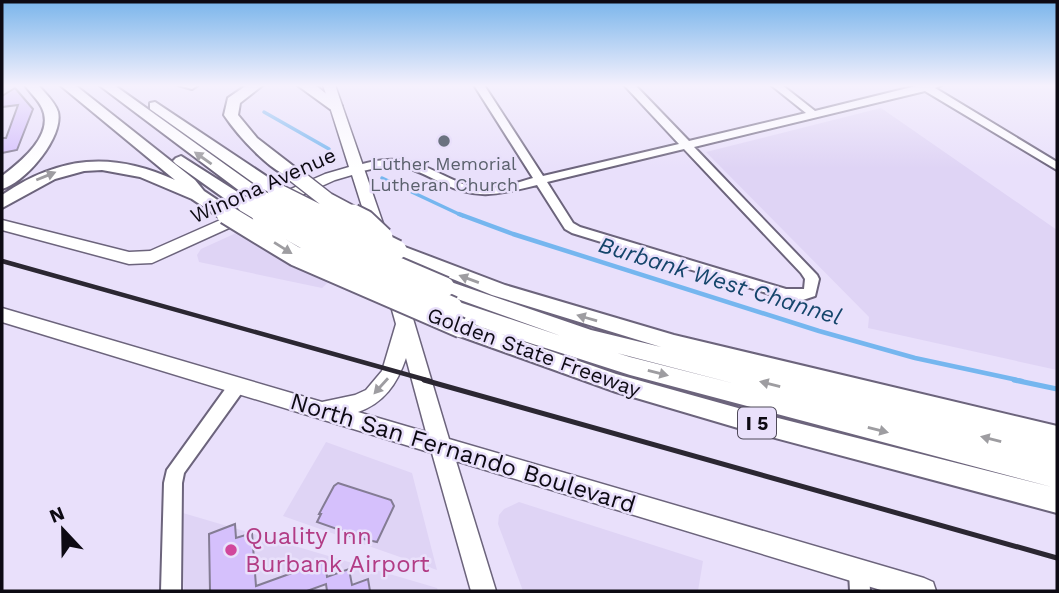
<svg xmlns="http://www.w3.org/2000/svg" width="1059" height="593" viewBox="0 0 1059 593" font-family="'Work Sans',sans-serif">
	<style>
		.built { fill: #dfd4f5 }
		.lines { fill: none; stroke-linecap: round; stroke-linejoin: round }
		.stream-far2 { stroke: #75b6ef; stroke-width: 3.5 }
		.stream-far1 { stroke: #75b6ef; stroke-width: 4.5 }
		.stream { stroke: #75b6ef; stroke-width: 5 }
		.building { fill: #d5c0fc; stroke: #847c94; stroke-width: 2 }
		.minor-casing { stroke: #6c647c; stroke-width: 4 }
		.major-casing { stroke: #6c647c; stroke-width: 3 }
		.highway-casing { stroke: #6c647c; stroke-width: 4 }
		.minor { fill: #fff; fill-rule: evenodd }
		.major { fill: #fff; fill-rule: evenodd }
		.highway { fill: #fff; fill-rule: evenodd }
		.rail-far1 { stroke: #2b2732; stroke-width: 4.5 }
		.rail { stroke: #2b2732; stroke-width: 5 }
		.highway-bridge-far1-casing { stroke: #6c647c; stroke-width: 18; stroke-linecap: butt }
		.highway-bridge-casing { stroke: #6c647c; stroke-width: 23; stroke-linecap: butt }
		.highway-bridge-far1 { stroke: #fff; stroke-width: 15 }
		.highway-bridge { stroke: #fff; stroke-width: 19 }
		.oneway { fill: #9e9da1 }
		.worship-dot { fill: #6b7280; stroke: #e9e0fb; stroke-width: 2.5 }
		.hotel-dot { fill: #d1479c; stroke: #e9e0fb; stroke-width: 2.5 }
		.labels { text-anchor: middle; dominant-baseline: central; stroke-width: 5; stroke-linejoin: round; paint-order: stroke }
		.far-worship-label { font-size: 18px; fill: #5b616d; stroke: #e9e0fb }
		.shield { fill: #e9e0fb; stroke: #4f4a59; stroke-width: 2 }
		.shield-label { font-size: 19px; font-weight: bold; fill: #0d0a13 }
		.street-label { font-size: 21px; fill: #0d0a13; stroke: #e9e0fb }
		.water-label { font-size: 23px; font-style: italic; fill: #15456b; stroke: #e9e0fb }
		.near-street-label { font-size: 24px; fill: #0d0a13; stroke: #e9e0fb }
		.near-hotel-label { font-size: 24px; fill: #b23c85; stroke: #e9e0fb; text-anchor: start }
	</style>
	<rect width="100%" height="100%" fill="#e9e0fb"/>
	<path class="built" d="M881 108 1057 230V370L868 328 869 317 706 152Z
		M304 202 351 261 322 288 199 262 197 255 201 249Z
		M326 442 412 473 437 570 283 516Z
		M519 502 703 561 698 591H523L498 524 499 515 504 509Z
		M183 513 437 588 438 591H184Z"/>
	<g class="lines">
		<path class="stream-far2" d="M264 112 329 149
			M382 178 463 216"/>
		<path class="stream-far1" d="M459 214 513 234 819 331 915 358 1022 381"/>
		<path class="stream" d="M1014 380 1057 389"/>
	</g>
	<path class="building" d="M15 88 33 109 17 150 2 153V138H6L18 105 2 107V96Z
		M338 483 391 500 394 506 377 542 342 534 343 531 317 522 321 514H319L334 486Z
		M235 524 236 538 252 533 256 586 325 561 327 577 349 569 352 585 368 579 370 591H327L326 584 307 591H210L209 534Z"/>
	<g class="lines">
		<g class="minor-casing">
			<path id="minor" d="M474 85H484L543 176 679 144 624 85H635L689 141 806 113 771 85H782L815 111 920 85H942L935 88 1057 162V170L925 91 694 147 817 275 819 279 815 296 800 301 786 299 572 233 565 229 537 185C499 194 478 201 442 183 427 176 412 167 396 165 381 164 367 173 353 171V167C389 155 409 158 443 175 454 180 466 187 479 188 497 190 516 183 533 178ZM684 149 801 273 805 279 804 289H786L580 227 573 223 547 182Z
				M237 379 243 381 245 386 243 391 184 473 182 483 181 591H161L164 483 167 470 231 381Z
				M859 562 866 565 869 572 870 591H850L849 572 852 565Z"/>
		</g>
		<g class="major-casing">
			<path id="major" d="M323 85H335L387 235 385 239 379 240 371 235 352 175 335 180 152 263 129 264 2 230V220L129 252 150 251 325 174 349 167Z
				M396 285 402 287 405 292 449 439 924 578 933 582 936 591H884L456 461 496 591H471L432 453 2 322V308L322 402 355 395 366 390 382 371 396 324 387 292 390 287ZM406 358 426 432 358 412C384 403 397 384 406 358Z"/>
		</g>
		<g class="highway-casing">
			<path id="highway" d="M25 85H38C45 93 55 102 58 112 64 137 25 183 2 189V176C20 162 55 135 42 108 38 99 30 93 25 85Z
				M60 85H75L195 180 204 191 231 209 233 213 231 217H219L192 199 140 177 102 170 84 171 55 179 2 208V195C59 156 112 151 175 180Z
				M99 85H114L265 193 267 197 265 201H253Z
				M178 85H198L192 89Z
				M247 85H263L240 103 238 115 257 138 301 172 303 175 301 178C279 184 235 132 224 115L228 98Z
				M297 85H315L342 106 335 110 330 109Z
				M155 102 281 186 283 190 281 194H269L150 109V103Z
				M181 156 250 200 252 204 250 208H238L176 164 173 161 176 158Z
				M397 244 505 285 674 335 1057 426V513L738 428 616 392 454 334 451 328 454 322 461 320 616 374 738 408 1052 487 630 375 486 329 446 312 443 307 446 302 453 300 561 336 438 292 436 287 438 282 445 280 591 330 661 347 492 295 391 254 388 250 391 246ZM617 353 736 384 630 357Z"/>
		</g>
		<use href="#minor" class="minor"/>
		<use href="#major" class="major"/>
		<use href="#highway" class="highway"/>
		<path class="rail-far1" d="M2 261 430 381"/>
		<path class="rail" d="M424 380 1057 558"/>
		<g class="highway-bridge-far1-casing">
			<path id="highway-bridge-far1" d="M295 175 327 200 357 216
				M275 190 327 216
				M259 197 295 216
				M244 204 264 216
				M225 213 229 216"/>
		</g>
		<g class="highway-bridge-casing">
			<path id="highway-bridge" d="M226 214 295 256 461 328
				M261 214 318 247 453 307
				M292 214 377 258 445 287
				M324 214 397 250
				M353 214 365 220 383 237"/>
		</g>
		<use href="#highway-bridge-far1" class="highway-bridge-far1"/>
		<use href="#highway-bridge" class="highway-bridge"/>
	</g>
	<defs><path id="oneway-solid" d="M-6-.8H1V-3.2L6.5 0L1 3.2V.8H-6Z" transform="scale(1.75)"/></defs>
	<g class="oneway">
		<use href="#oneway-solid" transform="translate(203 158) rotate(-145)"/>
		<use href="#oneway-solid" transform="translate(46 176) rotate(-22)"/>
		<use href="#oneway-solid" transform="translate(283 248) rotate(32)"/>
		<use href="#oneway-solid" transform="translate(469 279) rotate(-160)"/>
		<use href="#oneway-solid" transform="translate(587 318) rotate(-164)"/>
		<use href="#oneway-solid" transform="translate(658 373) rotate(14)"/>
		<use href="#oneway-solid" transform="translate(770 384) rotate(-166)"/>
		<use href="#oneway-solid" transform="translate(381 386) rotate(132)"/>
		<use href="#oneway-solid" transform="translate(878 430) rotate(14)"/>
		<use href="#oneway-solid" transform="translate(991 439) rotate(-166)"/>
	</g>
	<linearGradient id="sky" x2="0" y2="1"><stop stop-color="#7ab5eb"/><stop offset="0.51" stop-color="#f5f1fd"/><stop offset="1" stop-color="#f5f1fd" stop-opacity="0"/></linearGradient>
	<rect width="1059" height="168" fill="url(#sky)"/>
	<circle class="worship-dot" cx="444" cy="141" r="7"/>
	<circle class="hotel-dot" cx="231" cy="550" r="7"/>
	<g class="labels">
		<g class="far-worship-label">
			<text x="444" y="163">Luther Memorial<tspan x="444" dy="21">Lutheran Church</tspan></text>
		</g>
		<rect class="shield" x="738" y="407.5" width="38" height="31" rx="5"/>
		<g class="shield-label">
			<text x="757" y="423">I 5</text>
		</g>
		<g class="street-label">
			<text transform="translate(263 185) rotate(-24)">Winona Avenue</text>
			<text transform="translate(534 352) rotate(20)">Golden State Freeway</text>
		</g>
		<g class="water-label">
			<text transform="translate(720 281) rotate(17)">Burbank West Channel</text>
		</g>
		<g class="near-street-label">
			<text transform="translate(463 453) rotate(17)">North San Fernando Boulevard</text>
		</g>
		<g class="near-hotel-label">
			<text x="245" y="536">Quality Inn<tspan x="245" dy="28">Burbank Airport</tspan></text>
		</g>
	</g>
	<rect width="1059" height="593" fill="none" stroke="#0d0a13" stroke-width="7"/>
	<g transform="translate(63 530) rotate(338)" stroke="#e9e0fb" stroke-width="5" paint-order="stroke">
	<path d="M0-5L12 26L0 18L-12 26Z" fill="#0d0a13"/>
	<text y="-10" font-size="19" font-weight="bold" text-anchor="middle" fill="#0d0a13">N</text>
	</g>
</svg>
